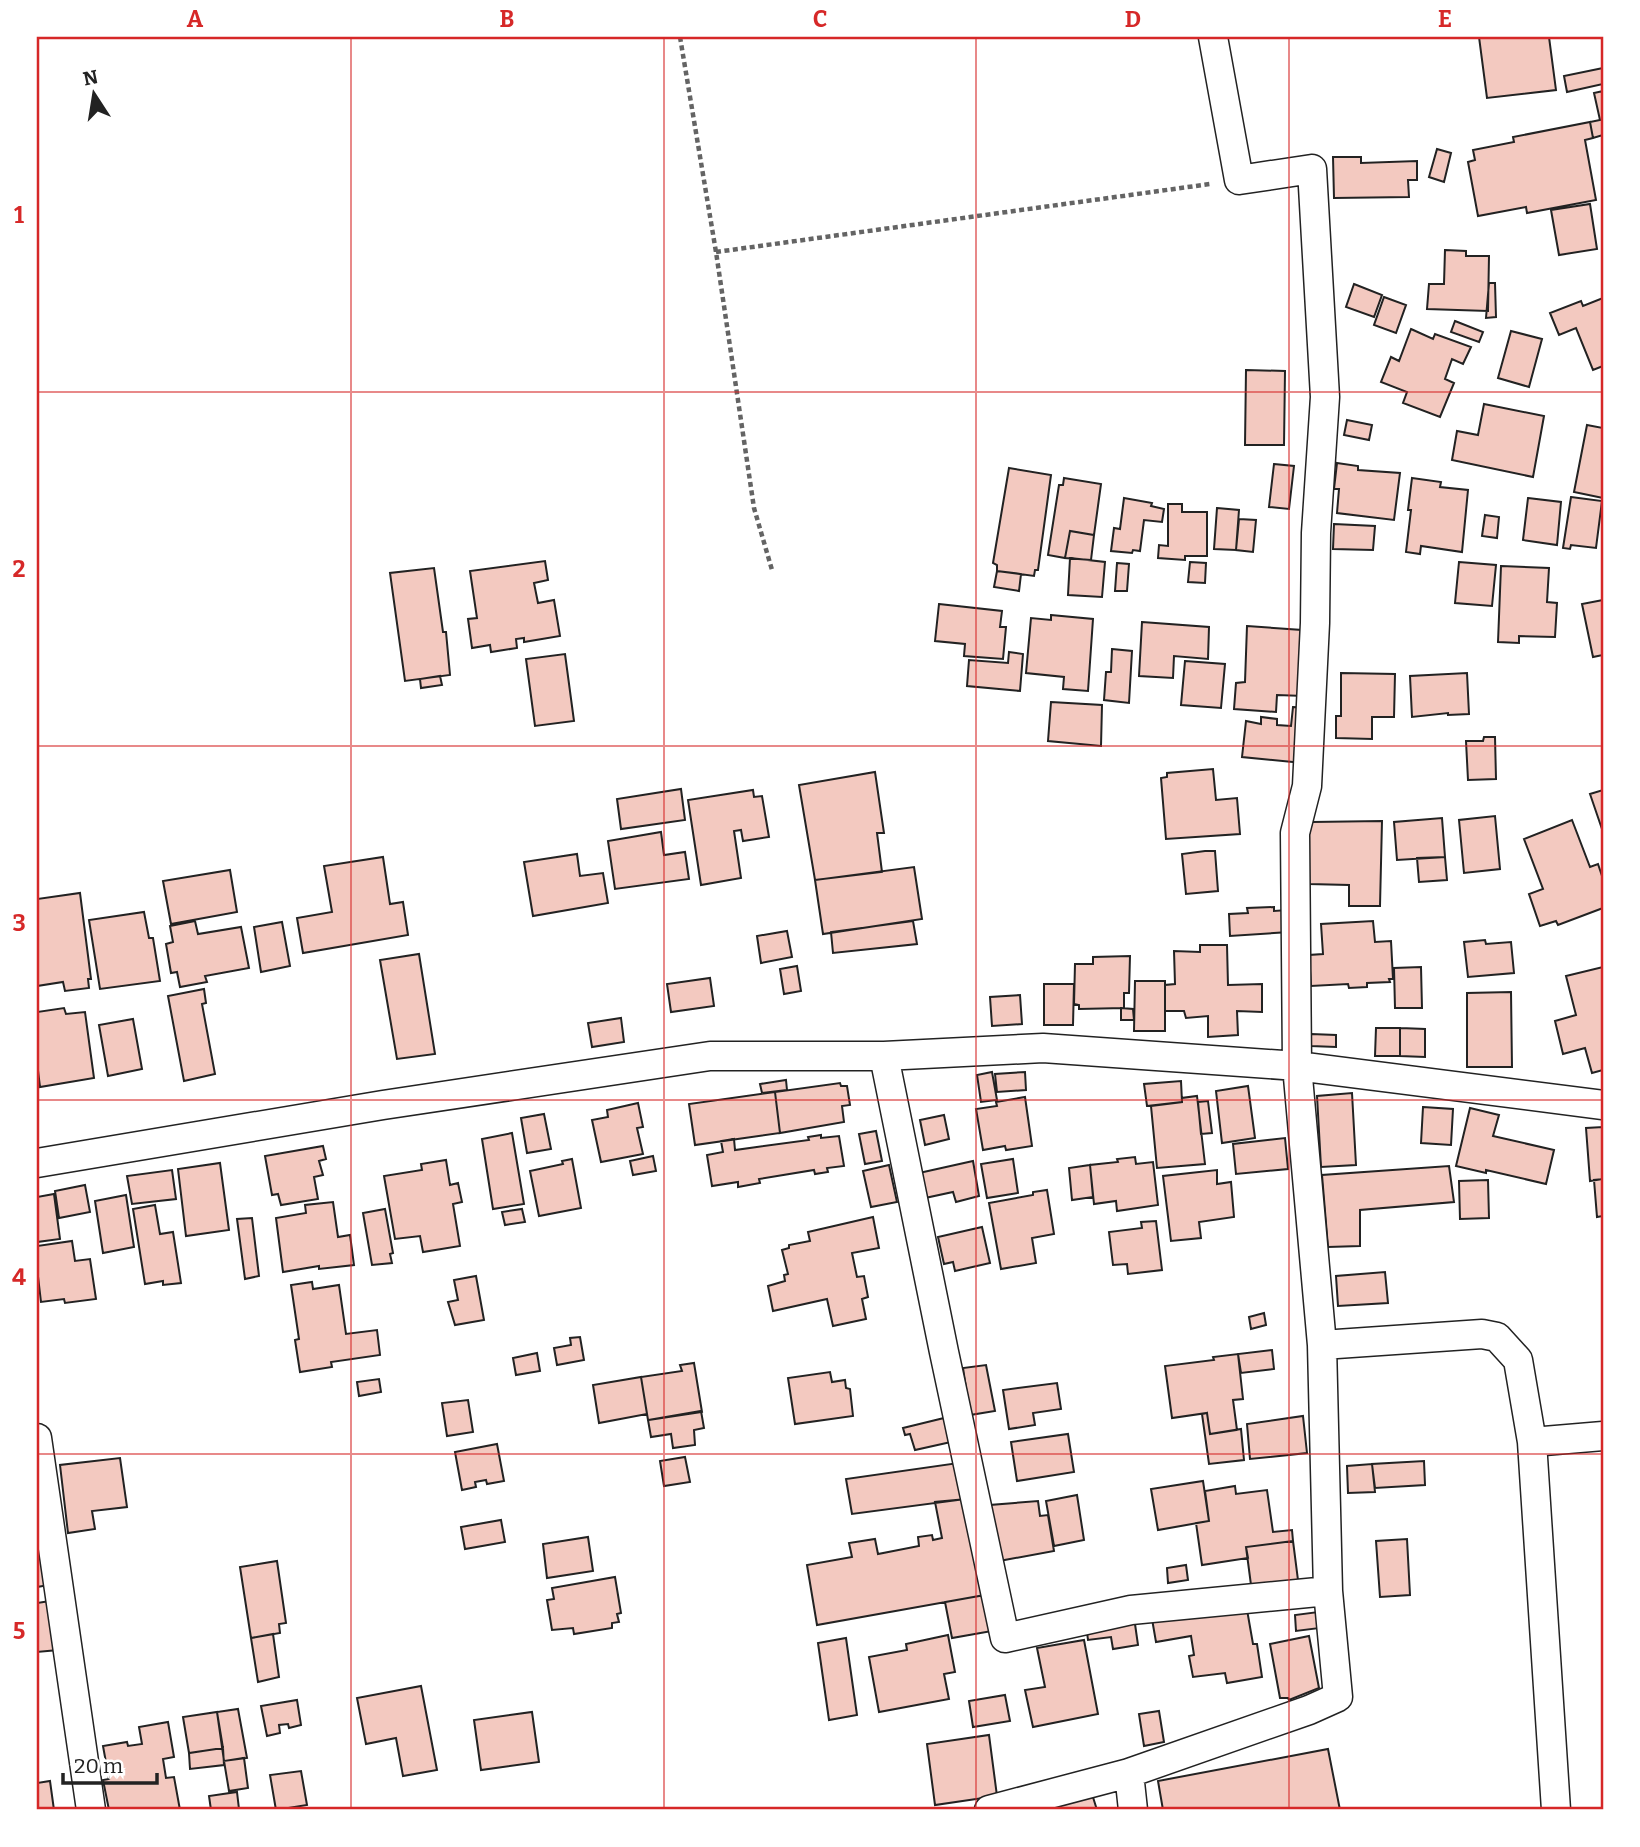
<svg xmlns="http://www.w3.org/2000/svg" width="1640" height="1847" viewBox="0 0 1640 1847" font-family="Bitter,serif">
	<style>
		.building { fill: #f3c9c0; stroke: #222; stroke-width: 2 }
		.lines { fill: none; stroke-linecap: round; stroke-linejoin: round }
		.street-casing { stroke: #222; stroke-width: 31 }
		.path { stroke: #646464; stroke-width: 4.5; stroke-dasharray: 5 3.5; stroke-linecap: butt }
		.street { stroke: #fff; stroke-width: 28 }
		.grid { fill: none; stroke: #d62828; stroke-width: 2; stroke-opacity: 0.55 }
		.neatline { fill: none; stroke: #d62828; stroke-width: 2.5 }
		.grid-label { font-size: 23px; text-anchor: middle; font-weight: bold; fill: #d62828 }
	</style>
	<rect width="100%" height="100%" fill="#fff"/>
	<path class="building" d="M1479 37H1549L1556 90 1487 98Z
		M1603 68V84L1567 92 1564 76Z
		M1603 91V135L1593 138 1590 122 1600 120 1594 93Z
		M1590 122 1593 138 1585 140 1596 200 1527 213 1526 207 1478 216 1468 162 1475 160 1473 150 1514 142 1513 137Z
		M1437 149 1451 153 1444 182 1429 177Z
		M1333 157H1361V163L1417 161V180H1408L1409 197 1334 198Z
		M1590 204 1597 249 1559 255 1551 210Z
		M1445 250 1466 251V256H1489L1488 311 1427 309 1429 284H1444Z
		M1489 283H1495L1496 317 1486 318Z
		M1354 284 1382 295 1374 317 1346 307Z
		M1384 297 1406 305 1396 333 1374 325Z
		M1603 298V366L1593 370 1576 328 1559 335 1550 313 1581 301 1583 306Z
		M1455 321 1483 332 1479 342 1451 332Z
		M1411 329 1433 339 1435 334 1471 347 1463 364 1452 359 1445 379 1454 383 1440 417 1403 403 1407 392 1381 382 1391 357 1399 361Z
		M1511 331 1542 339 1529 387 1498 378Z
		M1246 370 1285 371 1284 445H1245Z
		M1484 404 1544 416 1533 477 1452 460 1457 431 1478 435Z
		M1347 420 1372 425 1369 440 1344 435Z
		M1587 425 1603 428V498L1574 492Z
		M1337 463 1358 466V470L1400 473 1394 520 1337 513 1339 489H1334Z
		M1274 464 1294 466 1289 509 1269 507Z
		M1009 468 1051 475 1038 570H1035L1034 576 997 571V565L993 563Z
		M1064 478 1101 484 1094 535 1070 531 1065 558 1048 555 1059 485H1063Z
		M1412 478 1441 482 1440 487 1468 490 1462 552 1421 546 1420 554 1406 552 1411 510H1408Z
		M1571 497 1602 501 1596 548 1571 545 1570 549 1563 548Z
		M1124 498 1152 503 1151 506 1164 509 1162 522 1144 520 1140 551 1133 550 1132 553 1111 551 1114 528 1120 529Z
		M1528 498 1561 502 1557 545 1523 540Z
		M1168 504H1182V512H1207V556H1185V560L1158 558 1159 545 1168 546Z
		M1217 508 1239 510 1236 550 1214 549Z
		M1485 515 1499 517 1497 538 1482 536Z
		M1239 519 1256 520 1253 552 1236 550Z
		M1334 524 1375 526 1373 550 1333 549Z
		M1070 531 1094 535 1091 560 1065 558Z
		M1070 558 1105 562 1102 597 1068 595Z
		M545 561 548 580 534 583 538 603 554 600 560 636 524 642V638L516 639 517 648 491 652 490 645 472 648 468 619 477 618 470 571Z
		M1190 562 1206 563 1205 583 1188 582Z
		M1459 562 1496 565 1492 606 1455 603Z
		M1117 563 1129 564 1127 591H1115Z
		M1501 566 1549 568 1547 602 1557 603 1555 637 1519 636V643L1498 642Z
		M434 568 443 632H446L450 675 405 681 390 573Z
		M997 571 1021 574 1019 591 994 587Z
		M1603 600V655L1593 657 1582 604Z
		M939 604 1002 611 1000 627H1006L1003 659 964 656 965 644 935 641Z
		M1051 615 1093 619 1088 691 1063 689 1064 677 1026 673 1031 618 1051 620Z
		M1142 622 1209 627 1208 659 1174 656 1173 678 1139 676Z
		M1247 626 1302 630 1304 696 1277 695 1276 712 1234 709 1236 683 1245 682Z
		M1112 649 1132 651 1129 703 1104 700 1106 672H1111Z
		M1009 652 1023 654 1020 691 967 686 969 660 1008 663Z
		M565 654 574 721 535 726 526 659Z
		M1185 661 1225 664 1221 708 1181 705Z
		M1341 673 1395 674 1394 717H1372V739L1336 738V716H1341Z
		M1467 673 1469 714 1448 715V713L1412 717 1410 676Z
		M440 676 442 685 421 688 420 679Z
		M1051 702 1102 705 1101 746 1048 741Z
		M1293 707 1307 708 1303 763 1242 757 1246 721 1261 724V717L1277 719V725L1291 726Z
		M1484 737H1495L1496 779 1468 780 1466 741H1483Z
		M1213 769 1216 800 1237 798 1240 834 1166 839 1161 778 1167 777V773Z
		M875 772 884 833H877L882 872 815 880 799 785Z
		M681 789 685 820 621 829 617 799Z
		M753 790 754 797 762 796 769 837 743 841 741 830 734 831 741 878 701 885 688 800Z
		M1603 790V832L1590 794Z
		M1495 816 1500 869 1464 873 1459 820Z
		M1442 818 1445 857 1397 860 1394 822Z
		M1572 820 1590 867 1598 864 1603 879V908L1558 925 1556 921 1540 926 1529 894 1543 889 1524 839Z
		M1382 821 1380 906H1349V885L1309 884 1308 839 1312 822Z
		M661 832 664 855 685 852 689 879 615 889 608 841Z
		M1205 851H1215L1218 891 1186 894 1182 854Z
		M577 854 580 876 603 873 608 903 533 916 524 862Z
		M383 857 390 904 403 902 408 935 303 953 297 918 332 912 324 866Z
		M1445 857 1447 880 1419 882 1417 858Z
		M914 867 922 919 823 934 815 880Z
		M230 870 237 912 171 924 163 881Z
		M80 893 91 979H88L89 988 65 991 63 982 37 986V899Z
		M1274 907V911L1288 910 1289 932 1230 936 1229 914 1248 913 1247 908Z
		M144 912 149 938H153L160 981 100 989 89 920Z
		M195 921 198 934 241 927 249 968 205 976 207 982 180 987 177 972 171 973 166 944 173 942 170 926Z
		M913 921 917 944 833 953 831 932Z
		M1373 921 1375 942 1391 941 1393 979H1389L1390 982 1367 983V987L1349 988 1348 984 1311 986 1309 955 1323 954 1321 924Z
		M282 922 290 966 261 972 254 927Z
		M787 931 792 957 761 963 757 936Z
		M1485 940 1486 944 1511 942 1514 973 1468 977 1464 942Z
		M1200 945H1227L1228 985 1262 984V1012L1237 1011 1238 1035 1208 1037V1016L1186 1018 1184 1011H1165V985L1175 984 1174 951 1200 952Z
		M419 954 435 1054 397 1059 380 960Z
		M1130 956 1129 993H1124V1008L1079 1009V1005L1074 1004 1075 964H1093V957Z
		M797 966 801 991 784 994 780 969Z
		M1421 967 1422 1008H1395L1394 968Z
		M1603 967V1070L1592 1073 1585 1048 1563 1054 1555 1021 1576 1015 1566 976Z
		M710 978 714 1006 671 1012 667 984Z
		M1135 981H1165V1031H1134Z
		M1044 984H1074L1073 1025H1044Z
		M204 989 206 1003 202 1004 215 1074 184 1081 168 996Z
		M1511 992 1512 1067H1467V993Z
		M1020 995 1022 1024 992 1026 990 997Z
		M64 1008 66 1014 85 1012 94 1078 40 1087 37 1062V1012Z
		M1121 1008 1133 1009 1134 1020H1121Z
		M621 1018 624 1042 592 1047 588 1023Z
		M133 1019 142 1069 108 1076 99 1025Z
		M1376 1028H1400V1056H1375Z
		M1400 1028 1425 1029V1057L1400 1056Z
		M1311 1034 1336 1035V1047L1311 1046Z
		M992 1072 997 1100 981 1102 977 1075Z
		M1025 1072 1026 1090 997 1092 995 1074Z
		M786 1080 787 1090 762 1093 760 1084Z
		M1181 1081 1182 1102 1147 1106 1144 1084Z
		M840 1083 841 1086H847L850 1105 842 1106 844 1122 780 1133 775 1092Z
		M1248 1086 1255 1138 1222 1143 1216 1091Z
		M775 1092 780 1133 695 1145 689 1104Z
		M1352 1093 1356 1165 1321 1167 1317 1096Z
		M1197 1096 1205 1164 1157 1168 1151 1106 1182 1102V1098Z
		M1025 1097 1032 1146 1006 1150 1005 1146 983 1150 976 1109 997 1106 996 1102Z
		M1208 1101 1212 1133 1201 1134 1198 1102Z
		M638 1103 643 1127 637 1128 643 1154 601 1162 592 1120 608 1117 607 1110Z
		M1423 1107 1453 1109 1451 1145 1421 1143Z
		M1470 1108 1499 1115 1493 1136 1554 1150 1546 1184 1486 1170V1173L1456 1166Z
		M544 1114 551 1149 527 1153 521 1118Z
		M944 1115 949 1139 925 1145 920 1120Z
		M1603 1127V1179L1590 1181 1586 1128Z
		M876 1131 882 1161 865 1164 859 1134Z
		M512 1133 524 1204 493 1209 482 1139Z
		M821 1135V1138L839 1136 844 1166 827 1168 828 1172 815 1174 814 1170 759 1179 760 1183 738 1187V1182L712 1186 707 1155 723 1152 721 1141 734 1139 735 1150 809 1140 808 1137Z
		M1285 1138 1288 1169 1236 1174 1233 1144Z
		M323 1146 326 1159 319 1161 323 1175 314 1177 318 1199 281 1205 278 1194 272 1195 265 1156Z
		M653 1156 656 1171 633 1175 630 1161Z
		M1135 1157 1136 1164 1153 1162 1158 1205 1117 1211 1116 1201 1094 1204 1090 1165 1118 1162 1117 1159Z
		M572 1159 581 1208 539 1216 530 1171 563 1164 562 1161Z
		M1013 1159 1018 1193 987 1198 981 1164Z
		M446 1160 450 1185 458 1183 462 1202 453 1204 460 1246 423 1252 420 1236 395 1239 384 1176 422 1170 421 1164Z
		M973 1161 979 1196 956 1202 953 1192 925 1198 919 1173Z
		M220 1163 229 1230 186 1236 178 1169Z
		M889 1165 897 1202 871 1207 863 1171Z
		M1090 1165 1093 1197 1072 1200 1069 1168Z
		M1449 1166 1454 1202 1360 1210V1246L1328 1247 1322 1175Z
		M172 1170 176 1199 132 1204 127 1176Z
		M1217 1170V1184L1231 1182 1234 1217 1199 1222 1201 1238 1171 1241 1163 1176Z
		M1603 1179V1216L1597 1217 1594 1180Z
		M1488 1180 1489 1218 1460 1219 1459 1181Z
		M85 1185 90 1212 59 1218 55 1191Z
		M1047 1190 1054 1234 1032 1238 1036 1263 1001 1269 989 1203 1033 1195V1192Z
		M54 1194 60 1239 37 1242V1197Z
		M126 1195 134 1247 103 1253 95 1201Z
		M333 1202 338 1237 350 1235 354 1265 319 1269V1266L283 1272 276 1218 306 1213 305 1205Z
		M155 1205 160 1234 173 1232 181 1283 163 1285V1281L145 1284 133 1209Z
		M385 1209 393 1253 390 1254 392 1263 372 1265 363 1213Z
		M522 1209 525 1222 505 1225 502 1212Z
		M873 1217 879 1248 852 1253 857 1277 864 1276 868 1297 862 1299 866 1319 833 1326 827 1299 773 1311 768 1286 785 1281 784 1275 788 1274 782 1250 789 1248V1245L810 1241 808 1232Z
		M252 1218 259 1276 245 1279 237 1219Z
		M1156 1221 1162 1270 1128 1274 1127 1264 1113 1265 1109 1232 1142 1228 1141 1222Z
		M982 1227 990 1263 955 1271 953 1262 944 1264 938 1237Z
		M72 1241 75 1261 90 1259 96 1299 65 1303 64 1299 41 1302 37 1268V1246Z
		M1385 1272 1388 1303 1338 1306 1336 1276Z
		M476 1276 484 1320 455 1325 448 1302 458 1300 454 1280Z
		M312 1282 313 1289 339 1285 346 1334 377 1330 380 1355 331 1362 332 1367 300 1372 295 1340 299 1339 291 1285Z
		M1264 1313 1266 1325 1251 1329 1249 1317Z
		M580 1337 584 1360 557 1365 554 1348 571 1345 570 1338Z
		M1272 1350 1274 1369 1241 1373 1238 1354Z
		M537 1353 540 1371 516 1375 513 1358Z
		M1238 1354 1243 1399 1233 1400 1237 1430 1210 1434 1207 1413 1172 1418 1165 1366 1214 1360 1213 1357Z
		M694 1363 702 1412 648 1420 641 1377 682 1371 680 1365Z
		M986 1365 995 1411 970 1415 963 1368Z
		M830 1372 832 1382 845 1380 846 1388 850 1389 853 1416 795 1424 788 1378Z
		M641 1377 647 1414 599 1423 593 1385Z
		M379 1379 381 1392 359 1396 357 1382Z
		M1057 1383 1061 1409 1033 1413 1035 1425 1009 1429 1003 1390Z
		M468 1400 473 1432 447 1436 442 1403Z
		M701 1411 704 1428 694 1430 695 1445 673 1448 671 1434 651 1437 648 1420Z
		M1207 1413 1210 1434 1241 1429 1244 1460 1209 1464 1202 1414Z
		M1303 1416 1307 1453 1250 1459 1247 1424Z
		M944 1418 951 1442 915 1450 910 1434 905 1435 903 1428Z
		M1068 1434 1074 1472 1017 1481 1011 1442Z
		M497 1444 504 1481 487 1484 486 1480 475 1482 476 1487 462 1490 455 1452Z
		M685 1457 690 1482 664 1486 660 1461Z
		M120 1458 127 1507 92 1511 95 1529 68 1533 60 1465Z
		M1424 1461 1425 1485 1375 1488 1372 1464Z
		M958 1463 966 1499 852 1514 846 1479Z
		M1372 1464 1375 1492 1348 1493 1347 1466Z
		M1203 1481 1209 1521 1158 1530 1151 1489Z
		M1235 1486 1236 1494 1267 1490 1273 1532 1292 1530 1293 1541 1246 1547 1248 1558 1202 1565 1196 1523 1209 1521 1205 1491Z
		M1077 1495 1084 1540 1054 1546 1046 1501Z
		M966 1499 985 1595 817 1625 807 1565 852 1557 849 1543 875 1539 878 1554 919 1546 918 1537 932 1535 933 1540 942 1538 935 1502Z
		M1038 1501 1040 1516 1048 1515 1054 1551 999 1561 990 1505Z
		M501 1520 505 1542 465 1549 461 1527Z
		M588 1537 593 1571 547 1578 543 1544Z
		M1407 1539 1410 1595 1380 1597 1376 1541Z
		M1293 1541 1298 1580 1251 1585 1246 1547Z
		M43 1552 49 1585 37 1587V1554Z
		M277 1561 286 1623 279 1624 280 1633 251 1638 240 1567Z
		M1186 1565 1188 1580 1168 1583 1167 1568Z
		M615 1577 621 1613 617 1614 619 1622 612 1623V1628L574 1634 573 1628 552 1630 547 1600 554 1599 552 1588Z
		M985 1595 992 1631 952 1638 945 1602Z
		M50 1601 58 1650 37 1652V1603Z
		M1246 1604 1253 1644H1257L1262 1677 1227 1683 1225 1673 1193 1677 1189 1656 1194 1655 1191 1636 1156 1642 1152 1619Z
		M1318 1612 1320 1628 1296 1631 1295 1615Z
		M1134 1617 1138 1645 1113 1649 1111 1637 1088 1640 1086 1625Z
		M273 1634 279 1677 258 1682 251 1638Z
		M948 1635 955 1672 944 1674 949 1699 879 1712 869 1657 907 1650 906 1644Z
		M1309 1636 1319 1688 1289 1700 1288 1698H1280L1270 1644Z
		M846 1638 857 1715 829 1720 818 1643Z
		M1084 1640 1098 1714 1033 1727 1025 1690 1045 1687 1037 1648Z
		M421 1686 437 1770 403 1776 396 1738 366 1744 357 1698Z
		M1005 1695 1010 1721 973 1727 969 1701Z
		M297 1700 301 1725 289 1728 288 1724 279 1725 280 1733 267 1736 261 1706Z
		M238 1709 247 1758 224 1761 217 1712Z
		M1159 1711 1164 1742 1144 1746 1139 1714Z
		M217 1712 223 1748 189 1753 183 1717Z
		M532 1712 539 1762 481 1770 474 1720Z
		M168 1722 174 1757 163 1759 166 1778 174 1777 180 1810H109L103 1780 109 1779 103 1746 127 1742 128 1746 142 1744 139 1727Z
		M989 1735 997 1796 935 1805 927 1744Z
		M223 1748 224 1765 190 1769 189 1753Z
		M1328 1749 1340 1810H1163L1158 1781Z
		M244 1758 248 1788 229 1791 224 1761Z
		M301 1771 307 1805 276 1810 270 1775Z
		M50 1781 54 1810H37V1783Z
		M237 1792 239 1809 245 1808 246 1810H211L209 1796Z
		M1092 1794 1097 1810H1057L1055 1804Z"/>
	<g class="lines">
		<g class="street-casing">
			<path id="street" d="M884 1056 944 1352 1005 1638 1131 1610 1328 1591
				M37 1163 383 1105 710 1056H884L1043 1048 1297 1066 1603 1105
				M1322 1345 1482 1334 1497 1337 1518 1360 1532 1442 1556 1810
				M37 1438 91 1810
				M1532 1442 1603 1436
				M989 1810 1129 1773
				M1133 1810 1129 1773 1309 1710 1338 1697 1328 1591 1322 1345 1297 1066 1295 833 1307 786 1315 623 1316 533 1325 397 1312 169 1239 180 1213 37"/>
		</g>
		<path class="path" d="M680 37 716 252 754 508 772 570
			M716 252 1210 184"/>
		<use href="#street" class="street"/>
	</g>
	<path class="grid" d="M351 37V1810M664 37V1810M976 37V1810M1289 37V1810M37 392H1603M37 746H1603M37 1100H1603M37 1454H1603"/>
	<rect width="1640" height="1847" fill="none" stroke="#ffffff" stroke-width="77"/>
	<g transform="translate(94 94) rotate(348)" stroke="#ffffff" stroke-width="5" paint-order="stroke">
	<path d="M0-5L12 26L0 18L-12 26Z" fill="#222222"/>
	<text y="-10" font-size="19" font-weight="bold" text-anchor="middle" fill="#222222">N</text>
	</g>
	<path d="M63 1773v10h94v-10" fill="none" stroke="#222222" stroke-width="3.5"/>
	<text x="74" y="1773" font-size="21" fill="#222222" stroke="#ffffff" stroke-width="5" paint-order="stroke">20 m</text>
	<rect x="38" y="38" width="1564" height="1770" class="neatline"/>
	<g class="grid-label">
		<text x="195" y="27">A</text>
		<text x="507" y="27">B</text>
		<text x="820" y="27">C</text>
		<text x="1133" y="27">D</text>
		<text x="1445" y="27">E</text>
		<text x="19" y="223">1</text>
		<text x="19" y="577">2</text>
		<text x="19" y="931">3</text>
		<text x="19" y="1285">4</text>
		<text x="19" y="1639">5</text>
	</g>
</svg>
